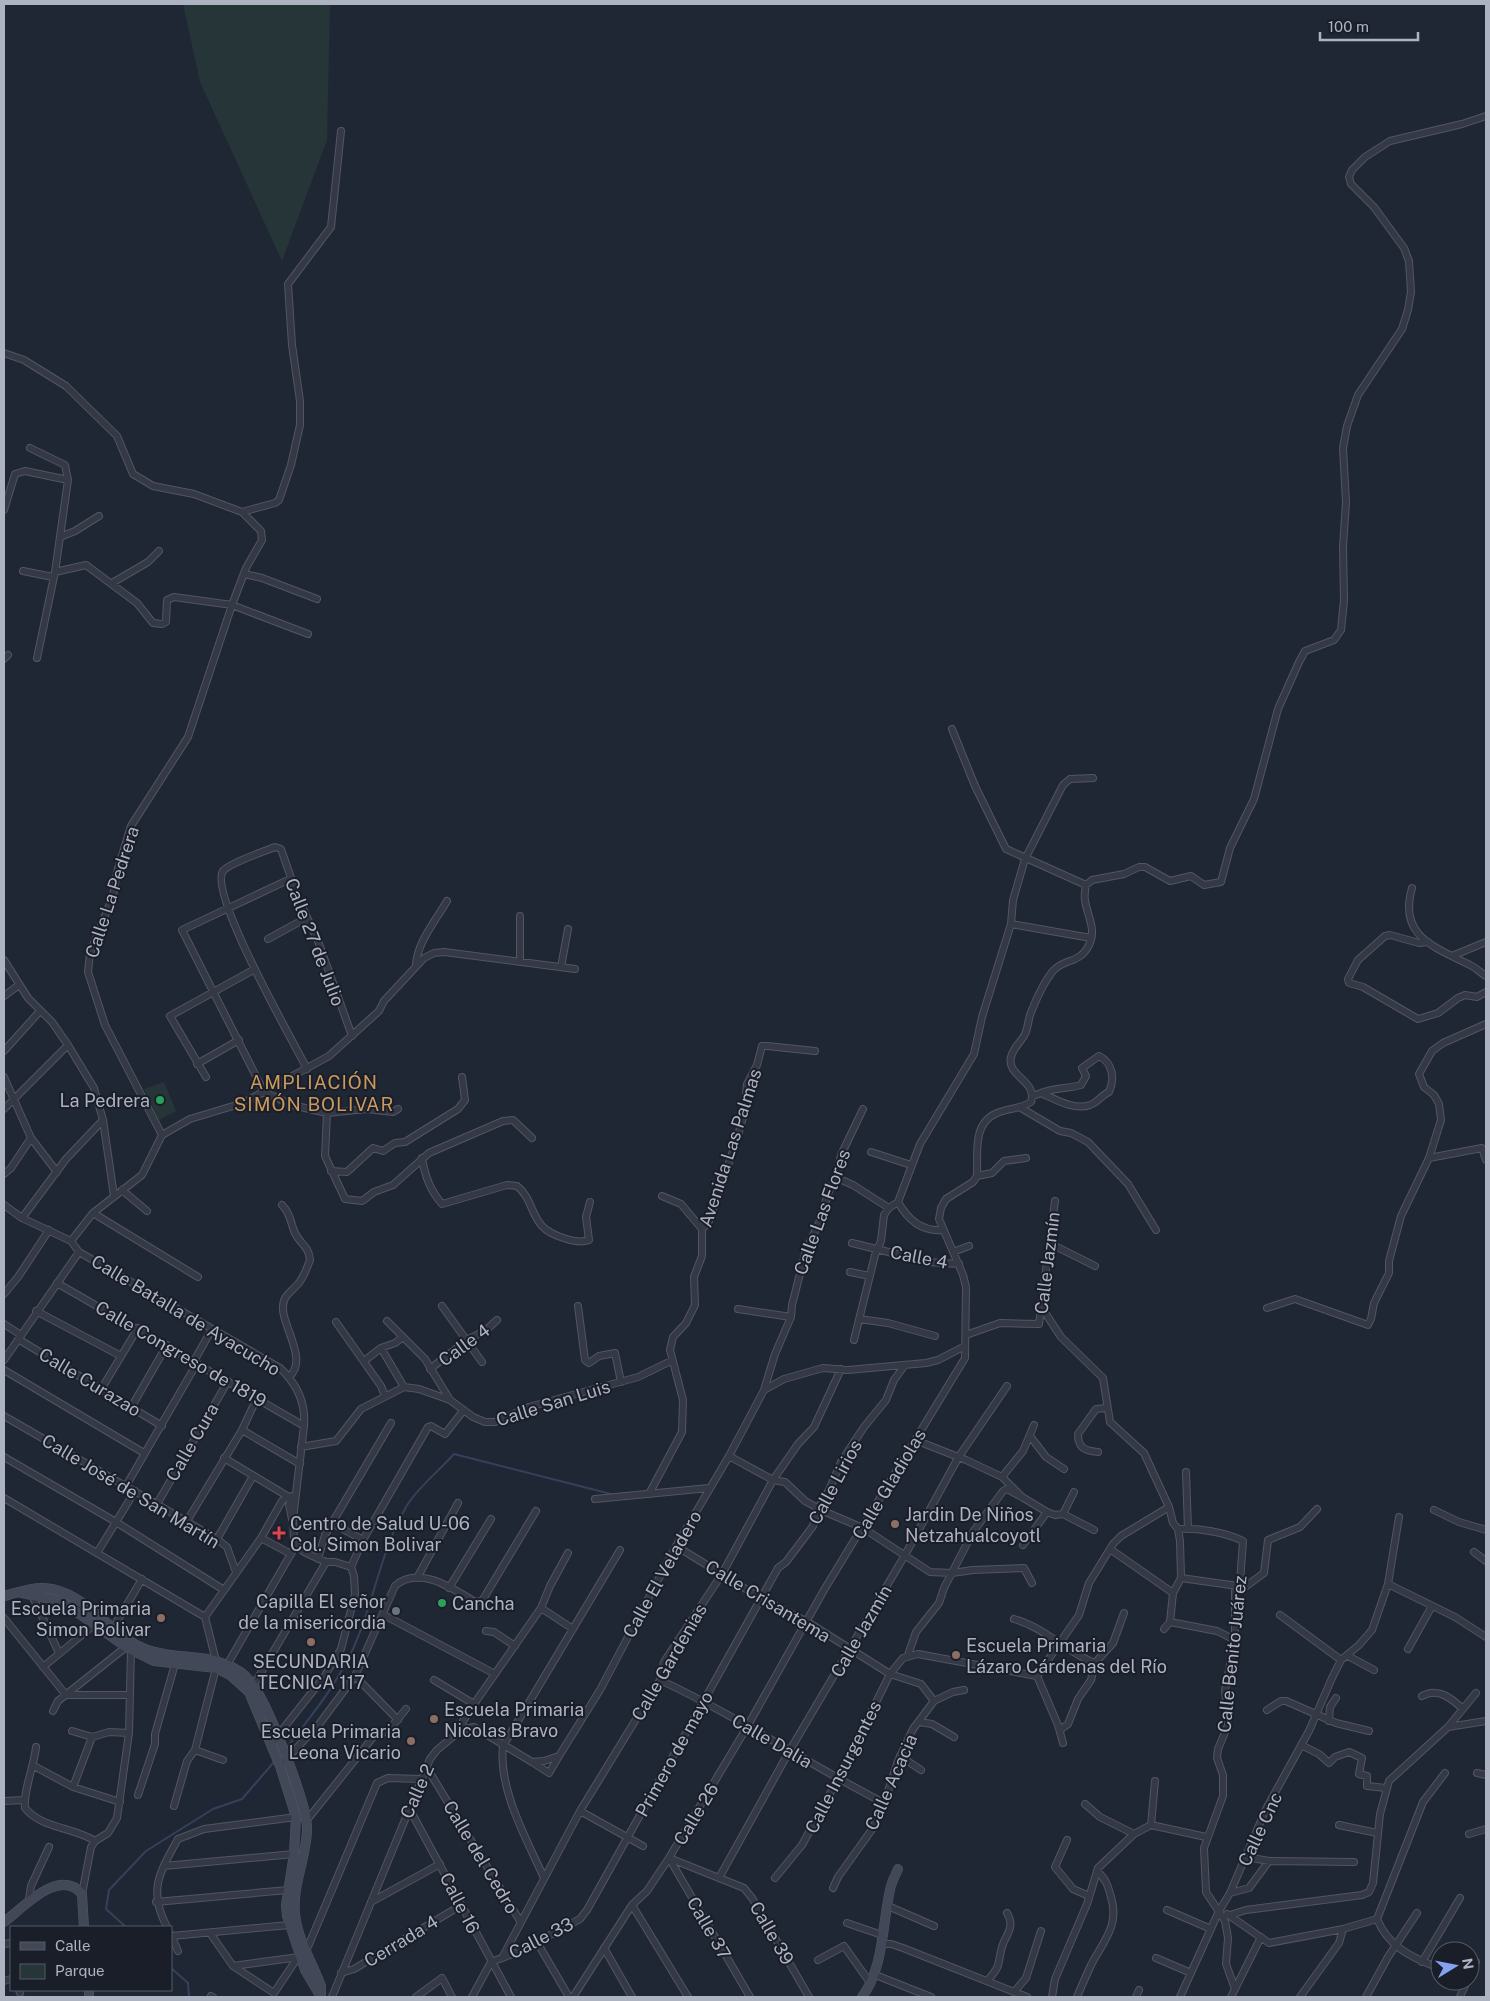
<svg xmlns="http://www.w3.org/2000/svg" width="1490" height="2001" viewBox="0 0 1490 2001" font-family="'Public Sans',sans-serif">
	<style>
		.green { fill: #253538 }
		.lines { fill: none; stroke-linecap: round; stroke-linejoin: round }
		.stream { stroke: #35405b; stroke-width: 2 }
		.street-casing { stroke: #515663; stroke-width: 8 }
		.secondary-casing { stroke: #515663; stroke-width: 10 }
		.street { stroke: #343945; stroke-width: 6 }
		.secondary { stroke: #424858; stroke-width: 9 }
		.leisure-dot { fill: #2e9e5b; stroke: #191e29; stroke-width: 2 }
		.education-dot { fill: #8d6e63; stroke: #191e29; stroke-width: 2 }
		.health-dot { fill: #e0444e; stroke: #191e29; stroke-width: 2 }
		.worship-dot { fill: #6b7280; stroke: #191e29; stroke-width: 2 }
		.labels { text-anchor: middle; dominant-baseline: central; stroke-width: 4; stroke-linejoin: round; paint-order: stroke }
		.street-label { font-size: 18px; fill: #aeb3c2; stroke: #191e29 }
		.poi-label { font-size: 18px; fill: #aeb3c2; stroke: #191e29; text-anchor: start }
		.neighbourhood-label { font-size: 19px; letter-spacing: 1px; fill: #cb9a5f; stroke: #191e29 }
	</style>
	<rect width="100%" height="100%" fill="#202734"/>
	<path class="green" d="M183 4H330L327 140 282 261 200 82Z
		M164 1082 176 1111 159 1120 144 1089Z"/>
	<g class="lines">
		<path class="stream" d="M287 1747C314 1713 345 1674 360 1632 376 1590 383 1547 406 1507 416 1489 440 1470 454 1454L615 1495
			M126 1927 106 1909 109 1890 146 1851 213 1809 242 1799 274 1762
			M171 1968 188 1983 189 1997"/>
		<g class="street-casing">
			<path id="street" d="M4 353 24 360 66 386 117 436 133 474 153 486 194 494 242 512 275 503 279 500 291 465 300 425V401L292 345 288 284 331 227 341 131
				M30 448 65 465 68 480 55 572 37 658
				M4 510 15 474 25 471 68 480
				M60 537 75 531 99 516
				M23 571 53 577
				M55 572 86 565 137 603 153 623 162 624 166 622 167 600 174 597 232 605 308 634
				M244 574 262 578 317 599
				M112 583 148 562 159 551
				M4 659 8 655
				M952 729 975 786 1006 849 1086 885
				M290 879 182 930 264 1092 292 1105 327 1113 367 1109 393 1112 398 1109
				M1412 888C1398 936 1434 947 1470 965 1476 968 1481 973 1486 976
				M520 916V962
				M1011 924 1091 938
				M268 939 299 922 308 921
				M1428 942 1419 943 1390 935 1385 936 1358 960 1348 979 1349 983 1363 987 1418 1019 1438 1013 1458 998 1465 995 1477 997 1486 992
				M1452 956 1486 942
				M4 960 28 998 52 1022 68 1045 94 1088 103 1120 114 1196
				M416 966C416 944 436 920 447 901
				M561 967 568 929
				M4 996 19 985
				M4 1051 40 1011
				M197 1064 239 1040
				M307 1069C293 1041 208 893 223 871 229 863 265 851 275 847L281 849 298 898 318 941 352 1036
				M4 1077 31 1138
				M206 1077 170 1016 255 969
				M1033 1096 1041 1093C1055 1099 1074 1111 1090 1105 1097 1103 1102 1095 1109 1092 1115 1079 1113 1063 1099 1056L1082 1068 1086 1076 1081 1085C1067 1089 1055 1087 1041 1093
				M1021 1108 1060 1131 1071 1133 1088 1142 1128 1184 1156 1230
				M4 1109 68 1045
				M327 1113 325 1156 345 1199 362 1201 374 1192 393 1185 429 1153 503 1121 513 1120 532 1138
				M162 1135 105 1025 88 972 90 953 113 896 117 872 131 826 188 737 232 605 246 568 262 540 261 531 242 512
				M871 1152 911 1165
				M422 1158C425 1176 430 1190 442 1204L507 1185 517 1186C531 1197 531 1214 542 1226 550 1235 577 1245 589 1240L586 1217 590 1202
				M1429 1158 1482 1148 1486 1160
				M331 1171 347 1172 373 1148 383 1151 395 1143 405 1142 458 1109 465 1100 462 1077
				M4 1174 11 1168 31 1138 57 1172
				M977 1176 992 1173 1004 1161 1026 1158
				M835 1177 853 1185 889 1208
				M122 1190 147 1211
				M662 1196 681 1204 702 1229
				M898 1202C908 1220 922 1232 943 1230
				M4 1205 22 1218 71 1241
				M282 1205C291 1214 290 1222 295 1233 300 1244 309 1246 310 1260 307 1268 304 1277 298 1284 290 1293 282 1296 283 1310 284 1328 308 1361 289 1377
				M93 1213 198 1277
				M22 1218 66 1159 103 1120
				M852 1243 929 1262 959 1264
				M1049 1243 1095 1266
				M953 1252 969 1246
				M850 1272 870 1276
				M57 1283 304 1426
				M4 1294 18 1277 49 1230
				M442 1306 482 1362
				M578 1306 585 1360 589 1363 599 1356 615 1353 621 1382
				M1042 1308 1061 1337 1103 1378 1110 1422 1144 1453 1169 1507 1173 1523 1178 1529 1180 1541 1181 1578
				M1267 1308 1295 1299 1368 1325 1371 1319 1374 1303 1389 1273V1261L1401 1216 1429 1158 1441 1120 1439 1104 1434 1095 1424 1087 1419 1074 1432 1051 1443 1043 1486 1024
				M738 1309 791 1317
				M36 1311 121 1356
				M859 1319 888 1323 935 1336
				M387 1321 425 1359 450 1400 473 1417 485 1422H495L529 1407 638 1377 671 1361
				M336 1322 381 1386 385 1396
				M4 1324 21 1335
				M966 1335 1000 1323 1039 1324 1055 1201
				M18 1339 162 1426
				M854 1340 875 1255 881 1241 884 1215 889 1208 898 1202 920 1144 974 1054 982 1017 1011 924 1013 900 1025 859 1063 785 1070 779 1093 778
				M381 1348 395 1343 403 1337
				M4 1360 79 1252
				M194 1361 212 1329
				M364 1361 381 1348 404 1387
				M430 1369 470 1338 485 1331 497 1320
				M4 1370 144 1453
				M102 1388 138 1328
				M764 1390 775 1354 791 1317 792 1305 806 1250 819 1223 828 1194 837 1173 841 1155 863 1109
				M132 1406 167 1345
				M4 1416 217 1539 227 1547 236 1572
				M242 1430 300 1464
				M1030 1436 1046 1457 1064 1469
				M915 1440 966 1460 1002 1477 1022 1497 1047 1512 1055 1515 1063 1514
				M301 1447 336 1441 361 1409 404 1387 419 1389 450 1400
				M1098 1452C1085 1451 1078 1448 1078 1434L1096 1409 1107 1408
				M729 1456 773 1480 785 1482 805 1501 823 1511 863 1528 930 1572 952 1573 973 1570 1024 1568 1032 1583
				M4 1457 116 1522 224 1590
				M224 1458 289 1497
				M1186 1472 1188 1529
				M1002 1477 1023 1451 1034 1425
				M126 1486 197 1363
				M649 1494 682 1432 683 1400 670 1350 673 1337 686 1323 695 1305 694 1277 702 1256V1229L709 1221 736 1142 744 1114 747 1084 757 1065 762 1046H767L815 1051
				M292 1496 289 1505 292 1519
				M4 1498 205 1617
				M595 1499 709 1488
				M157 1504 228 1381
				M1434 1510 1459 1522 1486 1530
				M1063 1514 1094 1530
				M1063 1514 1074 1492
				M187 1521 242 1430 257 1398
				M332 1523 363 1540
				M1178 1529C1198 1528 1225 1532 1243 1541L1240 1582 1235 1591V1640L1225 1690 1228 1725 1218 1749 1217 1758 1223 1775V1796L1204 1848 1206 1892 1225 1921 1228 1938 1226 1964 1235 1989
				M261 1538 291 1554
				M217 1539 253 1476
				M1023 1545 1047 1512
				M676 1546 762 1599 806 1621 890 1674 921 1684 934 1701
				M1110 1549 1173 1593
				M1474 1552 1486 1561
				M97 1553 135 1491
				M318 1559 325 1535 391 1423
				M351 1567 363 1540 428 1427 431 1426 445 1434 463 1411
				M417 1578 458 1503
				M1388 1584 1455 1617 1486 1637
				M449 1588 491 1519
				M31 1593 59 1653
				M541 1608 573 1629
				M384 1615 495 1674
				M1280 1615 1341 1660
				M4 1618 66 1695H129
				M1014 1619C1044 1627 1066 1652 1095 1663
				M1170 1622 1217 1631 1235 1640
				M113 1628 142 1579
				M1164 1629 1170 1622 1173 1593 1181 1578 1245 1587 1264 1573 1268 1540 1300 1527 1317 1509
				M486 1631 494 1632 515 1646
				M1408 1649 1432 1606
				M908 1655 916 1632 939 1603 944 1588 973 1532 1003 1491 1007 1489 1022 1497
				M1348 1656 1374 1670
				M227 1665 296 1545
				M43 1667 94 1625
				M355 1676 398 1720
				M1037 1676 1079 1615 1089 1583 1113 1544 1121 1536 1169 1507
				M1037 1676 1058 1725 1063 1743
				M434 1680 474 1704
				M660 1680C737 1716 808 1764 884 1803
				M252 1688 326 1562
				M1422 1696C1438 1687 1451 1698 1463 1709
				M934 1701 953 1692 964 1690
				M1267 1710 1281 1701H1286L1336 1723 1369 1731
				M53 1711 58 1701 126 1647
				M1329 1721 1330 1707 1336 1698
				M919 1722 932 1724 954 1737
				M1448 1727 1476 1693
				M461 1730 474 1727 532 1762 544 1761 559 1756 600 1690 676 1546 729 1456 764 1390 784 1379 823 1368 848 1370 926 1363 938 1360 965 1346
				M1060 1730 1068 1724 1078 1699 1091 1680 1095 1663 1113 1643 1124 1613
				M72 1731 92 1737
				M92 1737 109 1732 129 1733
				M271 1744 324 1677 341 1649 355 1594 354 1576 351 1567 335 1562H326L304 1552 296 1545 294 1539 293 1519 304 1426C306 1402 297 1384 280 1368L79 1252 71 1241 93 1213 142 1175 162 1135 190 1119 243 1103 329 1056 379 1011 384 1001 424 958 434 953 444 952 575 969
				M1301 1745 1319 1754 1329 1763 1335 1757 1349 1752 1362 1758 1359 1774 1367 1776V1786L1386 1788
				M36 1747C34 1767 23 1791 25 1808 42 1829 74 1827 95 1841
				M195 1750 223 1760
				M900 1756 921 1770
				M532 1762 549 1773 559 1756
				M34 1766 73 1787 120 1802
				M280 1766 320 1723 355 1676 395 1586C419 1565 452 1588 475 1602L482 1601 536 1511
				M427 1768 520 1921
				M1477 1773 1486 1775
				M73 1787 92 1737
				M138 1795 155 1744V1734L175 1664
				M4 1801 25 1800
				M1085 1804 1100 1817 1134 1834 1151 1825
				M174 1806 187 1761 195 1750 216 1668V1661L205 1617 261 1538 282 1501 287 1497
				M409 1808 511 1997
				M580 1811 643 1846
				M307 1820 374 1736 388 1731 406 1709
				M1151 1825 1206 1837
				M1151 1825 1155 1781
				M1339 1825 1377 1833
				M1469 1834 1486 1829
				M1067 1840 1055 1867 1073 1889 1089 1896
				M1246 1857 1269 1861 1354 1862
				M669 1858 744 1888 752 1898 809 1997
				M669 1858 750 1997
				M164 1866 294 1854
				M544 1878C527 1840 498 1789 503 1746L620 1550
				M719 1878 790 1750 905 1555 958 1458 1007 1386
				M775 1878 802 1845 838 1779 890 1674 903 1658 918 1654 1037 1676
				M833 1888 838 1877 873 1828 884 1803 898 1761 913 1729 934 1701
				M1230 1893 1249 1888 1269 1861
				M82 1894 91 1847 95 1841 108 1833 117 1818 129 1733 131 1649
				M29 1899 31 1886 49 1847
				M156 1902 288 1890
				M371 1902 440 1864
				M632 1905 688 1997
				M888 1906 934 1926
				M1167 1910 1211 1929
				M1227 1914 1269 1943 1343 1929 1377 1919
				M1230 1915 1246 1910 1362 1895 1369 1892 1373 1883 1380 1814 1389 1781 1448 1727 1486 1721
				M1377 1919 1423 1802 1445 1773
				M1377 1919C1388 1945 1408 1956 1434 1966
				M847 1923 882 1935
				M167 1927C148 1891 159 1873 178 1839L204 1829 296 1817
				M210 1933 233 1966 274 1993 298 1957
				M171 1935 178 1951
				M172 1936 289 1925
				M537 1942 569 1997
				M4 1944 11 1943
				M882 1944H891L903 1948 1027 1997
				M604 1948 632 1997
				M307 1949 377 1783 388 1778 420 1779
				M502 1958 580 1811 660 1680 664 1662 722 1574 773 1480 798 1444 814 1427 841 1369
				M1156 1958 1191 1973
				M818 1960 844 1946 871 1984
				M1422 1962 1460 1898
				M233 1966 299 1957
				M341 1973 354 1969 460 1906
				M873 1974 931 1997
				M1470 1977 1476 1962
				M988 1980C1002 1964 997 1965 1002 1947 1005 1935 1016 1928 1007 1913
				M4 1981 11 1979
				M19 1990 20 1993
				M1014 1992 1026 1978 1041 1931
				M211 1996 213 1997
				M332 1997 430 1759 437 1750 461 1730 463 1721 474 1704 541 1608 550 1586 568 1553
				M416 1997 442 1978 452 1997
				M472 1997 491 1962 518 1952 580 1919 587 1910 778 1568 786 1562 813 1526 818 1508 829 1490 841 1462 864 1427 886 1400 894 1380 905 1365
				M573 1997 632 1905 647 1891 669 1858 747 1727 824 1590 965 1358 966 1287 963 1275 939 1219 941 1208 946 1199 973 1182 977 1176C978 1154 972 1123 997 1113 1009 1108 1020 1109 1031 1102 1038 1081 1006 1076 1011 1057 1013 1048 1021 1042 1025 1034 1028 1028 1028 1021 1030 1015 1035 1002 1044 982 1053 971 1064 958 1080 964 1089 945 1097 929 1087 916 1085 900 1084 895 1085 890 1086 885L1092 880 1124 874 1139 867H1145L1170 881 1191 876 1204 885 1221 882 1230 848 1254 799 1278 709 1299 662 1305 651 1334 640 1341 630 1344 600 1343 547 1346 502 1343 448 1347 426 1358 395 1402 329 1408 310 1411 292 1409 261 1404 248 1374 207 1351 184 1349 177 1352 170 1365 157 1390 141 1462 124 1486 116
				M1052 1997 1055 1979 1087 1904 1098 1868 1134 1834
				M1077 1997C1081 1987 1086 1976 1091 1965 1103 1942 1120 1925 1111 1897 1108 1886 1106 1879 1097 1871
				M1136 1997 1139 1990
				M1180 1997 1219 1911 1230 1893 1266 1809 1309 1731 1332 1678 1341 1660 1359 1645 1372 1630 1388 1584 1399 1517
				M1231 1997 1261 1937
				M1300 1997 1339 1943 1343 1929
				M1366 1997 1388 1957 1417 1913
				M1460 1997 1467 1981"/>
		</g>
		<g class="secondary-casing">
			<path id="secondary" d="M22 1593 61 1601 126 1647 154 1661 216 1668 230 1675 249 1692 280 1766 296 1817 294 1854 286 1905 287 1916 305 1970 321 1997
				M4 1596C17 1593 31 1587 44 1588 85 1590 109 1635 145 1649 167 1658 193 1655 216 1661 228 1665 241 1670 249 1680 266 1698 307 1803 307 1828 307 1857 292 1885 295 1914 297 1938 313 1964 321 1986V1996
				M4 1922C21 1910 59 1866 82 1894L84 1927
				M89 1997V1990
				M862 1997C884 1968 882 1925 890 1890 891 1883 895 1876 898 1869"/>
		</g>
		<use href="#street" class="street"/>
		<use href="#secondary" class="secondary"/>
	</g>
	<g class="leisure-dot">
		<circle cx="160" cy="1100" r="5"/>
		<circle cx="442" cy="1603" r="5"/>
	</g>
	<g class="education-dot">
		<circle cx="895" cy="1524" r="5"/>
		<circle cx="161" cy="1618" r="5"/>
		<circle cx="311" cy="1642" r="5"/>
		<circle cx="956" cy="1655" r="5"/>
		<circle cx="434" cy="1719" r="5"/>
		<circle cx="411" cy="1741" r="5"/>
	</g>
	<path class="health-dot" d="M276.5 1525.5h5v5h5v5h-5v5h-5v-5h-5v-5h5z"/>
	<circle class="worship-dot" cx="396" cy="1611" r="5"/>
	<g class="labels">
		<g class="street-label">
			<text transform="translate(112 892) rotate(-72)">Calle La Pedrera</text>
			<text transform="translate(315 942) rotate(69)">Calle 27 de Julio</text>
			<text transform="translate(730 1148) rotate(-72)">Avenida Las Palmas</text>
			<text transform="translate(822 1212) rotate(-70)">Calle Las Flores</text>
			<text transform="translate(919 1257) rotate(11)">Calle 4</text>
			<text transform="translate(1047 1263) rotate(-83)">Calle Jazmín</text>
			<text transform="translate(186 1315) rotate(31)">Calle Batalla de Ayacucho</text>
			<text transform="translate(464 1345) rotate(-36)">Calle 4</text>
			<text transform="translate(181 1354) rotate(30)">Calle Congreso de 1819</text>
			<text transform="translate(90 1382) rotate(31)">Calle Curazao</text>
			<text transform="translate(553 1403) rotate(-17)">Calle San Luis</text>
			<text transform="translate(192 1442) rotate(-60)">Calle Cura</text>
			<text transform="translate(835 1482) rotate(-62)">Calle Lirios</text>
			<text transform="translate(889 1484) rotate(-59)">Calle Gladiolas</text>
			<text transform="translate(131 1491) rotate(31)">Calle José de San Martín</text>
			<text transform="translate(662 1574) rotate(-61)">Calle El Veladero</text>
			<text transform="translate(768 1601) rotate(31)">Calle Crisantema</text>
			<text transform="translate(861 1631) rotate(-60)">Calle Jazmín</text>
			<text transform="translate(1232 1654) rotate(-84)">Calle Benito Juárez</text>
			<text transform="translate(669 1662) rotate(-60)">Calle Gardenias</text>
			<text transform="translate(772 1741) rotate(30)">Calle Dalia</text>
			<text transform="translate(674 1754) rotate(-61)">Primero de mayo</text>
			<text transform="translate(843 1767) rotate(-63)">Calle Insurgentes</text>
			<text transform="translate(891 1782) rotate(-66)">Calle Acacia</text>
			<text transform="translate(417 1791) rotate(-66)">Calle 2</text>
			<text transform="translate(696 1814) rotate(-59)">Calle 26</text>
			<text transform="translate(1260 1829) rotate(-65)">Calle Cnc</text>
			<text transform="translate(481 1857) rotate(59)">Calle del Cedro</text>
			<text transform="translate(460 1903) rotate(63)">Calle 16</text>
			<text transform="translate(709 1928) rotate(60)">Calle 37</text>
			<text transform="translate(772 1933) rotate(60)">Calle 39</text>
			<text transform="translate(541 1938) rotate(-27)">Calle 33</text>
			<text transform="translate(401 1941) rotate(-31)">Cerrada 4</text>
		</g>
		<g class="poi-label">
			<text x="150" y="1100" text-anchor="end">La Pedrera</text>
			<text x="905" y="1514">Jardin De Niños<tspan x="905" dy="21">Netzahualcoyotl</tspan></text>
			<text x="290" y="1523">Centro de Salud U-06<tspan x="290" dy="21">Col. Simon Bolivar</tspan></text>
			<text x="386" y="1601" text-anchor="end">Capilla El señor<tspan x="386" dy="21">de la misericordia</tspan></text>
			<text x="452" y="1603">Cancha</text>
			<text x="151" y="1608" text-anchor="end">Escuela Primaria<tspan x="151" dy="21">Simon Bolivar</tspan></text>
			<text x="966" y="1645">Escuela Primaria<tspan x="966" dy="21">Lázaro Cárdenas del Río</tspan></text>
			<text x="311" y="1661" text-anchor="middle">SECUNDARIA<tspan x="311" dy="21">TECNICA 117</tspan></text>
			<text x="444" y="1709">Escuela Primaria<tspan x="444" dy="21">Nicolas Bravo</tspan></text>
			<text x="401" y="1731" text-anchor="end">Escuela Primaria<tspan x="401" dy="21">Leona Vicario</tspan></text>
		</g>
		<g class="neighbourhood-label">
			<text x="314" y="1082">AMPLIACIÓN<tspan x="314" dy="22">SIMÓN BOLIVAR</tspan></text>
		</g>
	</g>
	<rect width="1490" height="2001" fill="none" stroke="#aeb3c2" stroke-width="10"/>
	<rect x="10" y="1926" width="162" height="65" fill="#191e29" stroke="#555a66"/>
	<rect x="20" y="1942" width="25" height="8" fill="#424858" stroke="#555a66"/>
	<text x="55" y="1951" font-size="15" fill="#aeb3c2">Calle</text>
	<rect x="20" y="1964" width="25" height="15" fill="#253538" stroke="#555a66"/>
	<text x="55" y="1976" font-size="15" fill="#aeb3c2">Parque</text>
	<g transform="translate(1455 1966) rotate(80)"><circle r="24" fill="#191e29" stroke="#555a66"/>
	<path d="M0-4L9 19L0 12L-9 19Z" fill="#84a2f0"/>
	<text y="-8" font-size="14" font-weight="bold" text-anchor="middle" fill="#aeb3c2">N</text>
	</g>
	<path d="M1320 32v8h98v-8" fill="none" stroke="#aeb3c2" stroke-width="2.5"/>
	<text x="1328" y="32" font-size="15" fill="#aeb3c2" stroke="#191e29" stroke-width="4" paint-order="stroke">100 m</text>
</svg>
